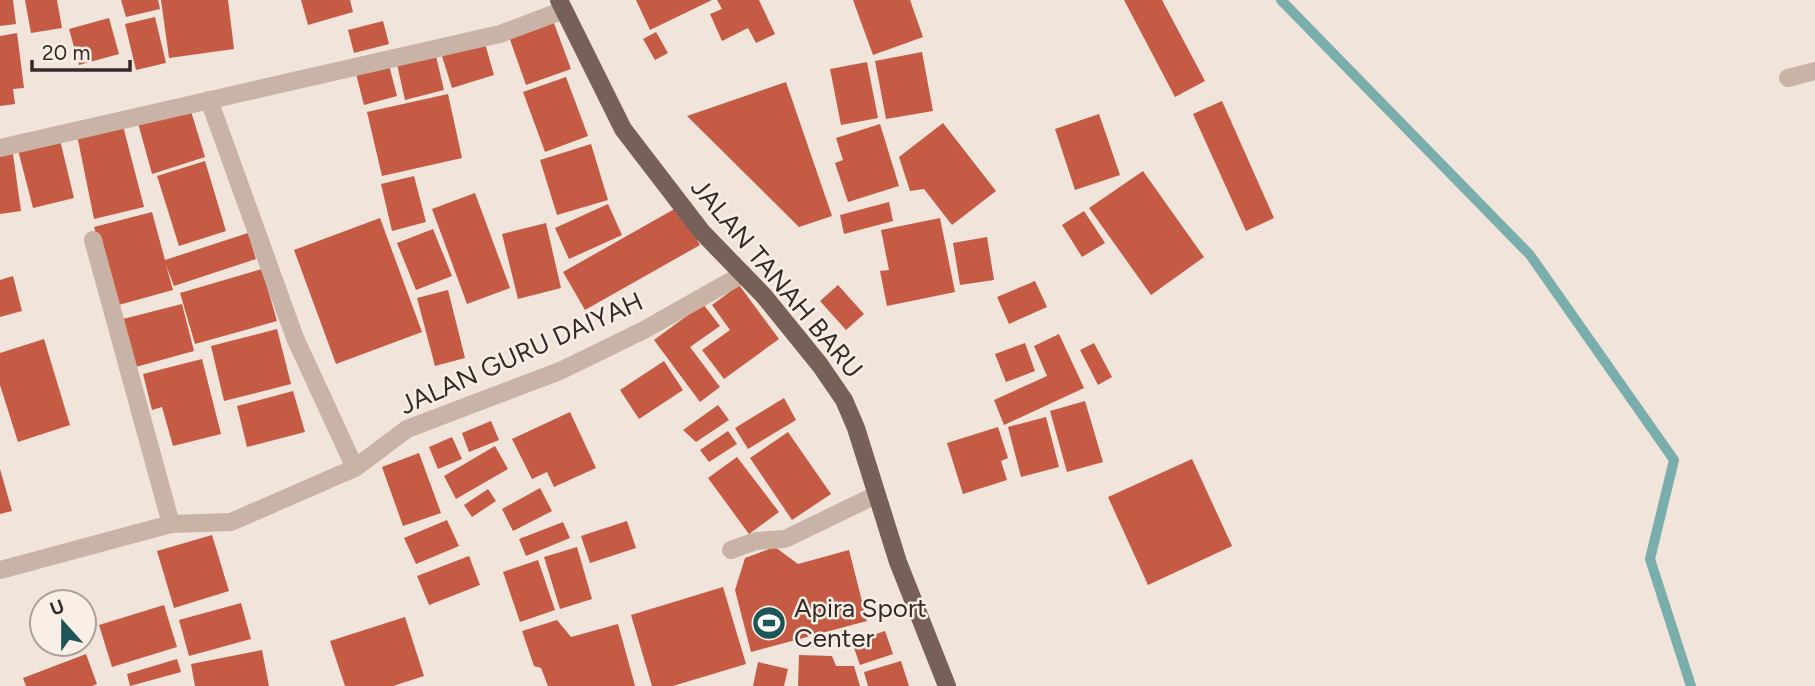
<svg xmlns="http://www.w3.org/2000/svg" width="1815" height="686" viewBox="0 0 1815 686" font-family="Figtree,sans-serif">
	<style>
		.lines { fill: none; stroke-linecap: round; stroke-linejoin: round }
		.stream { stroke: #79aeac; stroke-width: 10 }
		.building { fill: #c55b44 }
		.minor { stroke: #c9b3a6; stroke-width: 18 }
		.major { stroke: #776058; stroke-width: 18 }
		.labels { text-anchor: middle; dominant-baseline: central; stroke-width: 5; stroke-linejoin: round; paint-order: stroke }
		.street-label { font-size: 26px; fill: #352a27; stroke: #f9efe6 }
		.poi-label { font-size: 26px; fill: #352a27; stroke: #f9efe6; text-anchor: start }
	</style>
	<rect width="100%" height="100%" fill="#f1e4da"/>
	<g class="lines">
		<path class="stream" d="M1281 0 1530 255 1674 460 1650 559 1691 686"/>
	</g>
	<path class="building" d="M0 0H13L16 24 0 26Z
		M25 0H57L62 28 31 33Z
		M121 0H158L160 9 126 17Z
		M161 0H228L234 49 169 58Z
		M301 0H350L353 12 308 25Z
		M636 0H712L650 30Z
		M717 0H759L775 34 756 43 748 28 722 41 710 14 722 9Z
		M853 0H910L923 37 873 55Z
		M1124 0H1162L1205 81 1175 97Z
		M155 17 166 63 136 70 125 24Z
		M109 18 119 54 79 65 69 29Z
		M552 18 571 69 526 85 508 34Z
		M383 21 389 44 354 53 348 30Z
		M656 32 668 53 655 60 643 39Z
		M17 33 24 88 13 89 15 104 0 106V36Z
		M484 40 494 75 452 88 441 53Z
		M435 52 444 90 405 100 396 60Z
		M922 52 933 111 886 119 875 61Z
		M867 62 878 118 841 125 830 69Z
		M389 65 397 96 364 105 356 74Z
		M566 77 588 136 545 152 523 92Z
		M786 82 832 216 799 227 687 116Z
		M448 94 462 158 382 176 367 112Z
		M1222 101 1274 218 1246 231 1193 114Z
		M190 108 205 157 152 174 138 123Z
		M1099 114 1120 175 1075 190 1055 129Z
		M943 123 996 191 952 225 924 189 910 191 899 157Z
		M880 124 899 186 848 202 835 163 843 160 836 138Z
		M123 126 144 207 94 219 77 135Z
		M60 140 74 198 33 208 18 150Z
		M591 144 608 200 557 215 540 160Z
		M13 154 21 211 0 214V156Z
		M205 161 226 231 179 246 157 176Z
		M1143 171 1204 257 1151 295 1089 208Z
		M414 176 426 222 392 231 381 184Z
		M475 193 510 288 467 304 432 209Z
		M889 202 893 221 844 234 840 215Z
		M608 204 622 235 569 259 555 228Z
		M678 207 700 245 585 310 563 272Z
		M1084 211 1105 243 1082 257 1062 225Z
		M152 212 165 260 248 233 256 259 174 286 166 265 173 290 115 306 94 227Z
		M380 218 422 332 336 364 294 250Z
		M940 218 955 292 887 306 880 271 889 270 881 230Z
		M546 223 561 288 518 299 502 234Z
		M433 229 452 276 416 290 397 243Z
		M987 237 994 280 960 285 953 243Z
		M262 269 277 321 195 344 180 293Z
		M13 276 22 311 0 317V280Z
		M1035 281 1047 307 1009 324 997 297Z
		M739 285 779 339 724 379 702 350 730 330 712 305Z
		M838 285 864 314 846 330 820 301Z
		M448 290 465 358 435 366 417 298Z
		M182 304 194 351 132 368 119 320Z
		M703 304 720 326 690 347 720 387 700 402 654 340Z
		M277 329 291 384 224 401 211 346Z
		M1059 334 1084 388 1004 425 994 400 1047 376 1034 346Z
		M44 339 70 425 18 442 0 385V353Z
		M1025 343 1035 371 1006 382 995 354Z
		M1094 343 1112 377 1098 385 1080 350Z
		M202 359 221 434 173 446 162 407 152 410 143 374Z
		M664 361 683 390 639 419 620 390Z
		M293 391 305 432 247 447 237 406Z
		M784 398 796 420 748 449 735 428Z
		M1085 401 1103 462 1067 472 1050 411Z
		M718 405 729 420 696 442 683 430Z
		M570 412 596 468 554 487 547 472 532 479 512 439Z
		M1046 417 1059 467 1021 477 1008 427Z
		M491 421 499 440 469 452 462 433Z
		M998 427 1008 458 1001 461 1007 480 963 494 947 443Z
		M728 431 737 444 709 462 700 450Z
		M788 432 831 494 792 520 750 458Z
		M452 437 462 459 438 469 429 447Z
		M495 446 508 469 456 499 444 476Z
		M419 453 441 513 403 526 382 467Z
		M737 457 779 512 749 534 708 478Z
		M1192 459 1232 546 1148 585 1108 497Z
		M0 469 12 511 0 514Z
		M540 488 552 511 513 531 502 509Z
		M488 489 496 501 472 517 464 505Z
		M447 520 459 546 416 564 404 538Z
		M627 521 636 548 590 563 581 536Z
		M563 522 570 538 526 556 519 539Z
		M212 535 229 591 174 608 157 551Z
		M577 547 592 599 560 609 544 557Z
		M775 547 798 564 849 550 867 621 751 652 735 590 745 558Z
		M469 556 480 585 429 605 417 576Z
		M538 560 555 610 520 622 503 572Z
		M723 587 746 664 673 686H652L631 615Z
		M241 603 251 639 189 656 179 620Z
		M164 605 177 647 112 667 99 625Z
		M405 617 424 676 393 686H345L330 641Z
		M557 620 571 637 618 624 635 686H548L541 668 534 666 522 631Z
		M885 631 893 654 860 665 852 642Z
		M262 650 269 686H195L191 664Z
		M86 654 97 684 92 686H26L23 678Z
		M799 655 832 656 836 666H854L860 686H798Z
		M177 659 181 672 130 686 127 674Z
		M901 661 909 686H868L864 672Z
		M758 662 788 669 784 686H753Z"/>
	<g class="lines">
		<path class="minor" d="M1788 78 1815 71
			M209 100 295 338 355 468
			M0 148 500 34 564 10
			M93 240 171 524
			M731 550 756 541 785 539 876 495
			M0 570 171 524 231 522 355 468 407 429 560 371 644 330 743 274"/>
		<path class="major" d="M559 0 623 129 702 232 764 296 820 365 844 400 856 428 898 562 947 686"/>
	</g>
	<defs>
		<g id="stadium-disc" transform="scale(1.75)"><circle r="9.5" fill="#1d5656" stroke="#f9efe6"/><path d="M0-5a6.5 5 0 1 0 0 10a6.5 5 0 1 0 0-10ZM-3.5-1.8h7v3.6h-7Z" fill="#fff"/></g>
	</defs>
	<g fill-rule="evenodd">
		<use href="#stadium-disc" x="769" y="623"/>
	</g>
	<g class="labels">
		<g class="street-label">
			<text transform="translate(777 278) rotate(50)">JALAN TANAH BARU</text>
			<text transform="translate(521 353) rotate(-24)">JALAN GURU DAIYAH</text>
		</g>
		<g class="poi-label">
			<text x="794" y="608">Apira Sport<tspan x="794" dy="30">Center</tspan></text>
		</g>
	</g>
	<g transform="translate(63 623) rotate(339)"><circle r="33" fill="#f9efe6" stroke="#aba09a" stroke-width="2"/>
	<path d="M0-5L12 26L0 18L-12 26Z" fill="#1d5656"/>
	<text y="-10" font-size="19" font-weight="bold" text-anchor="middle" fill="#352a27">U</text>
	</g>
	<path d="M32 60v10h98v-10" fill="none" stroke="#352a27" stroke-width="3.5"/>
	<text x="42" y="60" font-size="21" fill="#352a27" stroke="#f9efe6" stroke-width="5" paint-order="stroke">20 m</text>
</svg>
